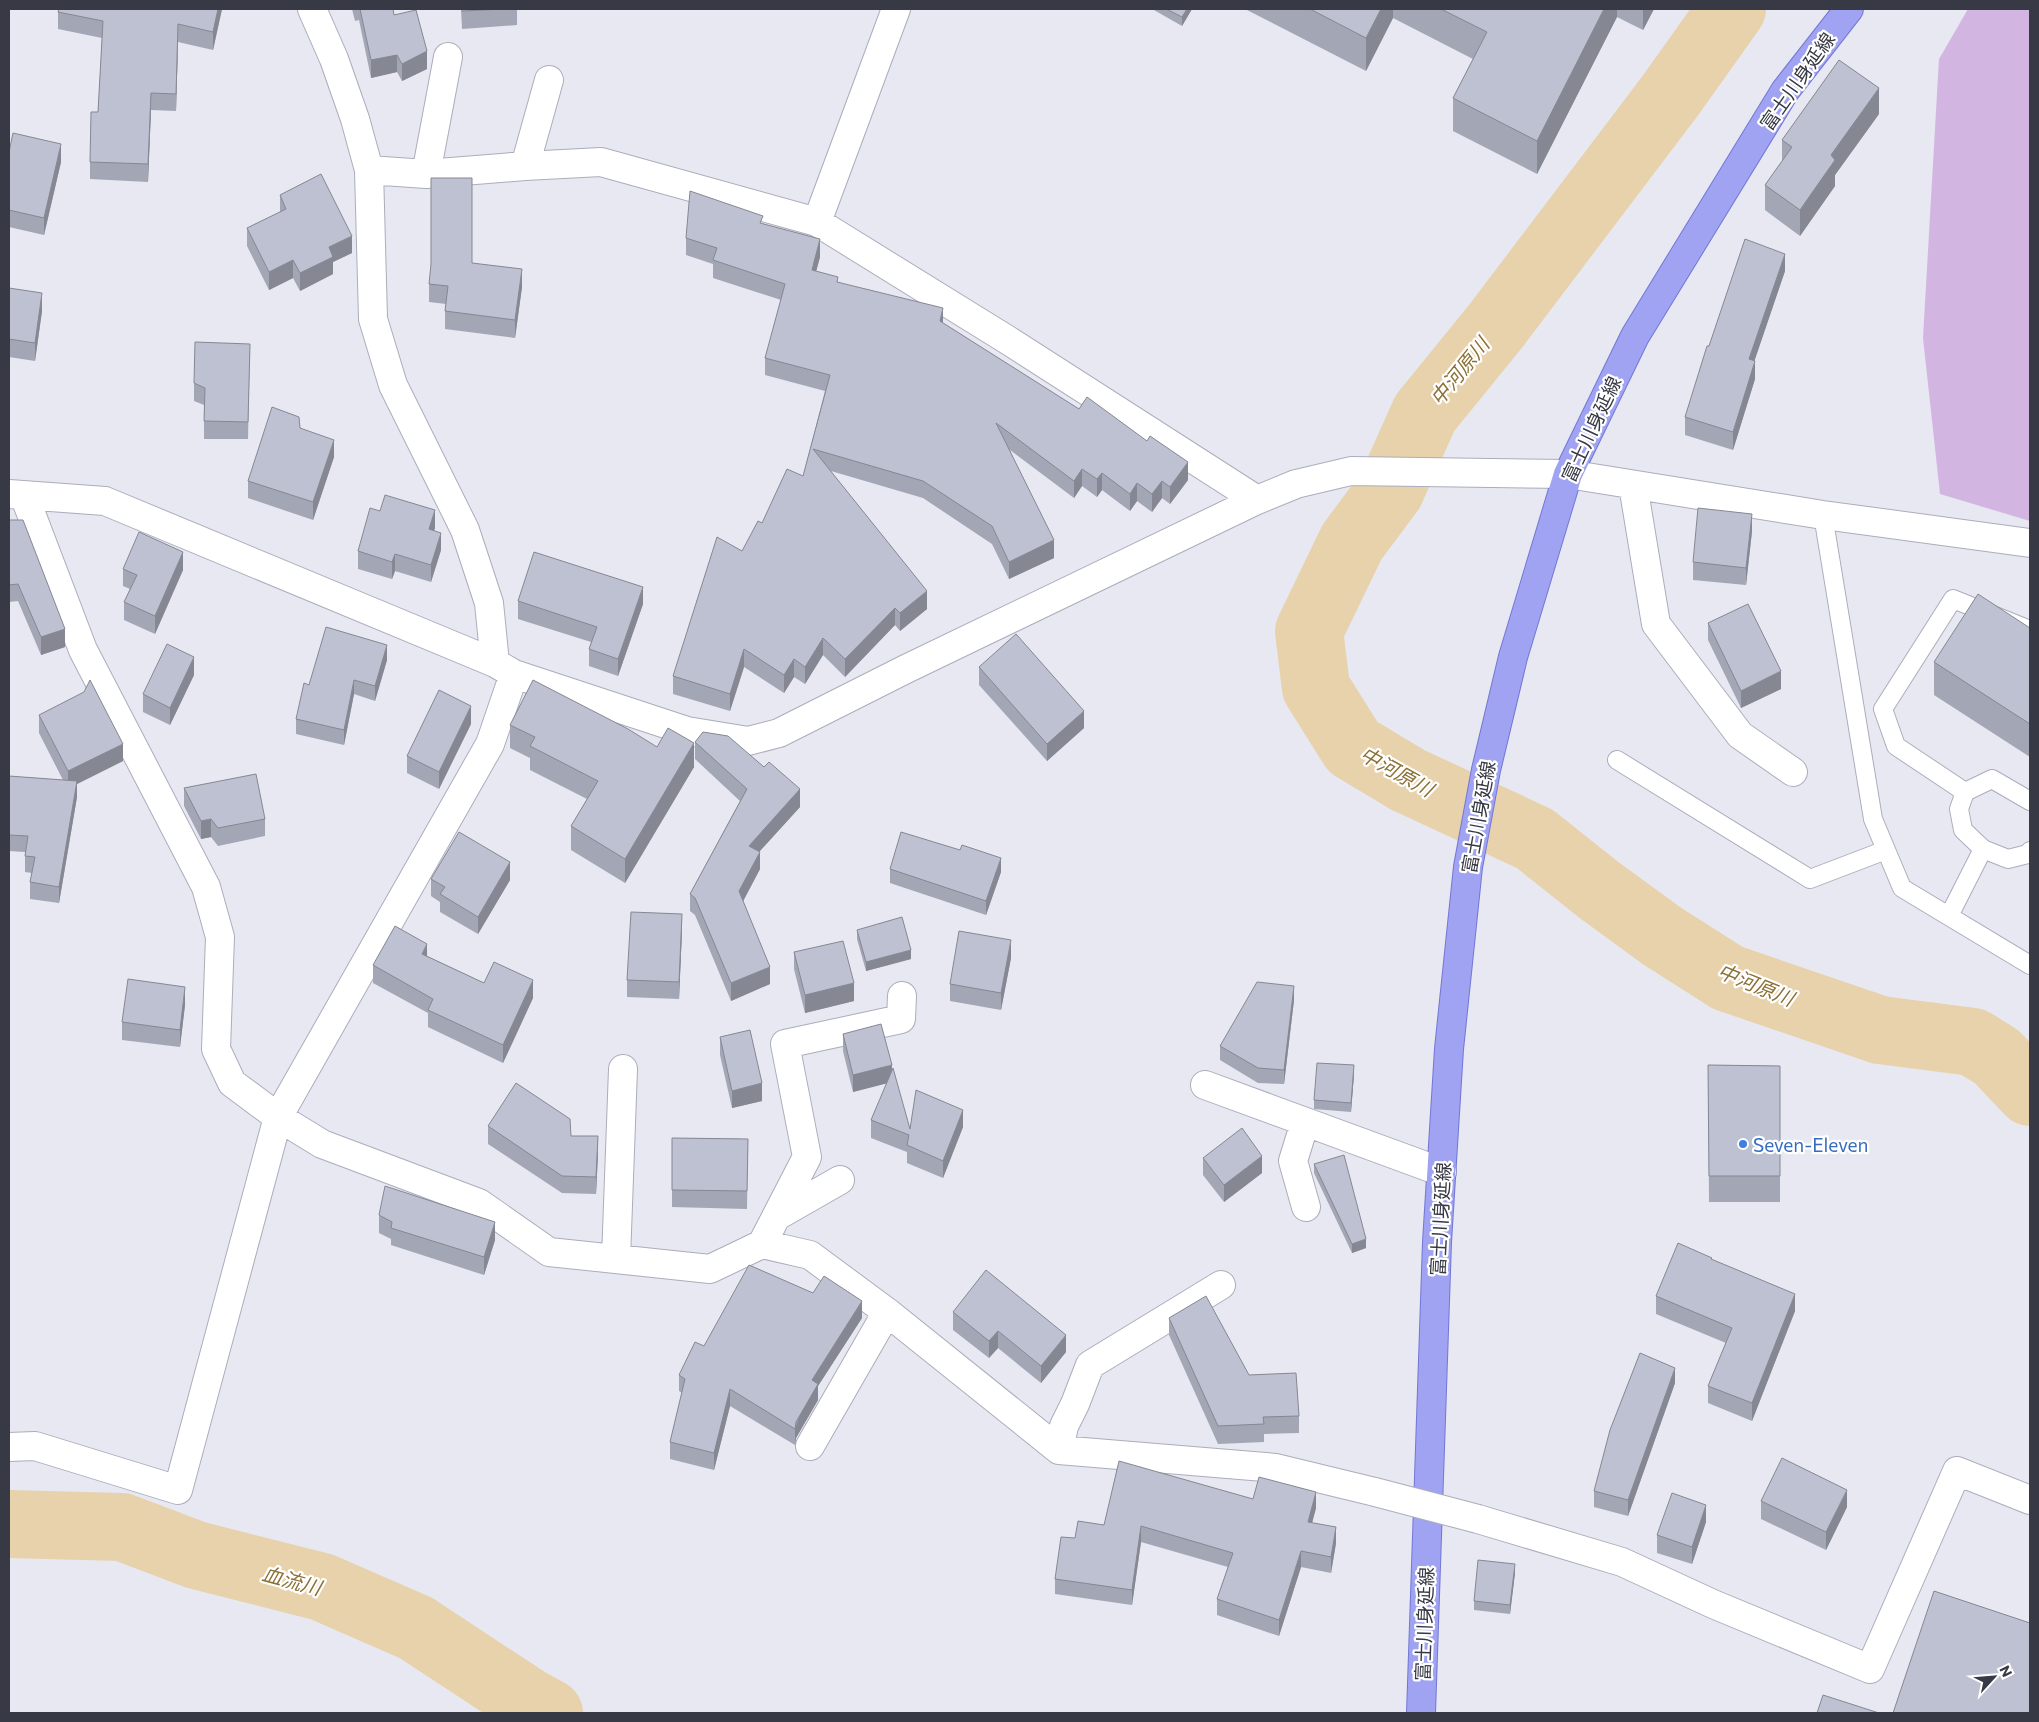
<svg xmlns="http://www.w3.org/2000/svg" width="2039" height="1722" viewBox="0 0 2039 1722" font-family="Commissioner,'Noto Sans JP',sans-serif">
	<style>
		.green { fill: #d3b5e1 }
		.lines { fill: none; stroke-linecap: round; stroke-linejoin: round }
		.river { stroke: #e7d2ab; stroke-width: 68 }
		.service-casing { stroke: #abadbc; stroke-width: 20 }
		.minor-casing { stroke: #abadbc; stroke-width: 30 }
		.primary-casing { stroke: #7277d5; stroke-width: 30 }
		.service { stroke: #fff; stroke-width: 18 }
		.minor { stroke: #fff; stroke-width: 28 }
		.primary { stroke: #a0a3f2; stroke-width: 28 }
		.minor-bridge-casing { stroke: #abadbc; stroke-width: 30; stroke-linecap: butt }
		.minor-bridge { stroke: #fff; stroke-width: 28 }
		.wall { fill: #a3a6b5 }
		.shaded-wall { fill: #858793 }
		.building { fill: #bec1d2; stroke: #858793 }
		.shop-dot { fill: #3f7fe0; stroke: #fff; stroke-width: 2 }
		.labels { text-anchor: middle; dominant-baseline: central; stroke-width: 4.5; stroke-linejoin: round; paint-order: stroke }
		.street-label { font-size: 19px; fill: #373944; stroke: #fff }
		.shop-label { font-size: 19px; fill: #366cbe; stroke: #fff; text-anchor: start }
		.water-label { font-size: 20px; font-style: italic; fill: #8c7036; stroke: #fff }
	</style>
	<rect width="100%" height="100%" fill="#e7e8f1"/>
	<path class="green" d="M1968 9H2030V521L1940 494 1923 338 1939 59Z"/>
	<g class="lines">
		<path class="river" d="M1732 9 1670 96 1495 327 1425 413 1390 491 1352 542 1309 631 1316 688 1353 747 1408 780 1535 839 1599 890 1662 936 1728 978 1880 1030 1973 1042 1997 1057 2030 1092
			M9 1524 122 1527 196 1555 322 1587 416 1628 527 1701 549 1713"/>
		<g class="service-casing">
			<path id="service" d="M1823 515 1873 819 1902 888 2030 965
				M1617 760 1810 879 1886 850
				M1965 792 1896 746 1883 709 1953 599 2030 630
				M2030 801 1992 779 1965 792 1959 809 1963 830 1983 849 2008 859 2028 854 2030 851
				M1949 916 1983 849"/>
		</g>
		<g class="minor-casing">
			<path id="minor" d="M312 9 334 59 355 119 369 170 373 319 393 385 465 530 489 603 495 663
				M525 166 549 80
				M369 170 426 174 525 166 601 162 817 222 1006 339 1257 500
				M426 174 448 57
				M817 222 896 9
				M1633 485 1656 624 1740 735 1793 772
				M9 494 105 501 495 663 514 674 687 731 748 741 779 733 906 669 1257 500 1296 484 1351 471 1568 474 1823 515 2030 543
				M24 495 83 650 206 887 220 937 216 1049 232 1083 278 1117 322 1144 479 1203 549 1252 710 1269 762 1244 810 1255 887 1312 1059 1450 1064 1426 1075 1404 1090 1365 1221 1285
				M1205 1085 1442 1172
				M1305 1122 1293 1161 1306 1207
				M777 1216 840 1180
				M762 1244 807 1157 785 1044 901 1019 902 996
				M616 1259 623 1069
				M810 1446 887 1312
				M9 1447 35 1446 178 1490 278 1117 490 744 514 674
				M1059 1450 1276 1468 1375 1492
				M1478 1519 1622 1562 1713 1604 1870 1669 1957 1471 2030 1500"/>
		</g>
		<g class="primary-casing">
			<path id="primary" d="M1421 1713 1437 1242 1449 1049 1468 867 1486 770 1513 657 1568 474 1635 336 1785 91 1849 9"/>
		</g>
		<use href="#service" class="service"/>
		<use href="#minor" class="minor"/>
		<use href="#primary" class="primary"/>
		<g class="minor-bridge-casing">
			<path id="minor-bridge" d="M1375 1492 1478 1519"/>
		</g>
		<use href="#minor-bridge" class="minor-bridge"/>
	</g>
	<path class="wall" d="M222 9 213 50 178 42 176 111 151 110 148 182 90 179V162L98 112 102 38 58 29V12Z
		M352 9H393L394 15 427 69 402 81 397 72 371 78 359 20 355 21Z
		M461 9H517V25L462 29Z
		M1154 9H1192L1182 26 1154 10Z
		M1245 9H1654L1643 30 1617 17 1537 174 1453 131V98L1473 59 1393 18 1366 71Z
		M1879 114 1835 175V186L1800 236 1765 210V185L1782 161V140Z
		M9 152 61 162 44 235 9 227Z
		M280 195 352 253 333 262V274L300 291 293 278 269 290 247 246V228L280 212Z
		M763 224 820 257 816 271 838 282 943 323 1188 480 1170 504 1162 498 1152 512 1137 501 1130 511 1102 490 1097 497 1082 486 1074 498 1010 450 1054 558 1009 579 992 544 923 498 831 471 927 609 900 631 895 625 845 677 823 655 805 684 794 677 784 693 744 667 730 711 673 694V676L742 551 762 523 803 476 825 391 765 375V358L781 300 713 278V264L686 255V238Z
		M472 263 522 287 515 338 445 329V311L446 304 429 302V284Z
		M1785 271 1754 361 1755 379 1733 450 1685 435V417L1709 346Z
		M9 288 42 311 35 361 9 357Z
		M250 344 248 439H204V405L194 401V383Z
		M300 428 334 457 313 520 248 498V481Z
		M9 520 65 647 41 655 18 601 9 602Z
		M435 528 434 530 441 550 431 582 395 571 392 579 358 569V551Z
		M1752 531 1746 585 1693 580V562Z
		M123 569 183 570 155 634 124 620V602L130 589 123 586Z
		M518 601 643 604 618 676 589 666V649L591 642 518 619Z
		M1708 623 1781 689 1741 708 1708 640Z
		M2030 628V757L1934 695V662Z
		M387 660 375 701 354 694 344 745 296 734V719L309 685Z
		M979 667 1084 728 1047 761 979 685Z
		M194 675 170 725 143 712V694Z
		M39 715 123 761 77 784V797L59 903 30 899V882L32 873 25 872V852L9 851V776L63 780 39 733Z
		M471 724 439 789 407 773V756Z
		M510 725 657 747 694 767 625 883 571 850V826L587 799 530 770V758L510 748Z
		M695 742 800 807 759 852 760 869 743 901 770 984 731 1001 695 915 690 911V894L740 801 695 759Z
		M184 788 265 819V836L218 846 211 837 201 839 184 806Z
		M890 869 1001 872 986 915 890 883Z
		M431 879 510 880 478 934 440 912V902L431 896Z
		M857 930 911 959 866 971 857 939Z
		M682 931 679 999 627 997V980Z
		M794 952 854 1001 805 1013 794 969Z
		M427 956 484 983 533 998 503 1063 428 1027V1013L373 983V965Z
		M1011 958 1001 1010 950 1001V984Z
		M1294 1000 1284 1084 1258 1083 1220 1060V1046Z
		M185 1005 180 1047 122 1040V1022Z
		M843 1034 892 1071 910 1129 963 1127 943 1178 907 1163V1152L871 1138V1120L887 1083 853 1092 843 1051Z
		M720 1037 762 1101 732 1108 720 1055Z
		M1708 1065 1780 1066V1202H1709Z
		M1354 1074 1351 1112 1314 1109V1100Z
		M488 1126 598 1154 596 1194 562 1193 488 1144Z
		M672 1138 748 1139 747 1209 672 1207Z
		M1203 1158 1262 1173 1224 1202 1203 1175Z
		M1314 1164 1366 1248 1352 1253 1314 1173Z
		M379 1215 495 1240 484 1275 391 1245V1239L379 1233Z
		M1712 1260 1795 1311 1752 1421 1708 1403V1386L1726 1343 1656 1314V1296Z
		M953 1312 1066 1352 1041 1383 998 1348 989 1358 953 1330Z
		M862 1318 818 1386V1400L796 1438 795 1445 730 1406 714 1470 670 1459V1442L682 1393 679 1391V1375L704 1346Z
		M1169 1318 1249 1375 1299 1416V1433L1264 1434V1442L1218 1444 1169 1335Z
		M1675 1383 1628 1516 1594 1507V1491Z
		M1253 1499 1316 1508 1312 1523 1336 1543 1331 1573 1301 1567 1279 1636 1217 1615V1599L1228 1567 1141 1542 1132 1605 1055 1594V1579L1075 1538 1104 1525Z
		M1761 1501 1847 1507 1826 1550 1761 1519Z
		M1706 1522 1692 1564 1657 1553V1535Z
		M1515 1573 1510 1614 1474 1610V1601Z"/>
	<path class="shaded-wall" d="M218 9H222L213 50V32Z
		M1187 9H1192L1182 26V17Z
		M1381 9H1393V18L1366 71V38Z
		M1604 9H1617V17L1537 174V141Z
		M1643 9H1654L1643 30Z
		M178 24V42L176 111V94Z
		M427 51V69L402 81V64Z
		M397 55V72L371 78V60Z
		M1879 88V114L1835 175V186L1800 236V210L1831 155Z
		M151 93V110L148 182V164Z
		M61 144V162L44 235V218Z
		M352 236V253L333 262V274L300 291V273L329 247Z
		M820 239V257L812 287V270Z
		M1785 254V271L1749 377V359Z
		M293 260V278L269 290V272Z
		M522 269V287L515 338V320Z
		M42 293V311L35 361V343Z
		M943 308V325L940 321Z
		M1755 361V379L1733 450V432Z
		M334 440V457L313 520V502Z
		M1188 462V480L1170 504V487Z
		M1082 469V486L1074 498V481Z
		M1102 473V490L1097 497V479Z
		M1162 481V498L1152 512V494Z
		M1137 483V501L1130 511V494Z
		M435 510V528L429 546V529Z
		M1752 514V531L1746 585V568Z
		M441 533V550L431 582V565Z
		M1054 540V558L1009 579V562Z
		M183 552V570L155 634V616Z
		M395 554V571L392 579V562Z
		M643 587V604L618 676V659Z
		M927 591V609L900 631V613Z
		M895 608V625L845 677V659Z
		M65 629V647L41 655V637Z
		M823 638V655L805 684V667Z
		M387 645V660L375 701V686Z
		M744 649V667L730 711V694Z
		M194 657V675L170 725V708Z
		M794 659V677L784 693V675Z
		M1781 671V689L1741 708V691Z
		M354 680V694L344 745V730Z
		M471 706V724L439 789V772Z
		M1084 711V728L1047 761V744Z
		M694 743V767L625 883V859Z
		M123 744V761L77 784V797L59 903V887L68 789V771Z
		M800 789V807L749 863V846Z
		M211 819V837L201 839V821Z
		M760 852V869L739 909V891Z
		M1001 858V872L986 915V901Z
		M510 862V880L478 934V917Z
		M682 914V931L679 999V982Z
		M1011 940V958L1001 1010V993Z
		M427 944V962L422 954Z
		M911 950V959L866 971V962Z
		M770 967V984L731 1001V983Z
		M533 980V998L503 1063V1045Z
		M854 983V1001L805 1013V995Z
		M1294 986V1000L1284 1084V1070Z
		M185 987V1005L180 1047V1030Z
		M892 1065V1082L853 1092V1075Z
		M1354 1065V1074L1351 1112V1103Z
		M762 1083V1101L732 1108V1091Z
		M963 1110V1127L943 1178V1161Z
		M598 1136V1154L596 1194V1177Z
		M1262 1156V1173L1224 1202V1185Z
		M495 1222V1240L484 1275V1257Z
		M1366 1239V1248L1352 1253V1244Z
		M1795 1294V1311L1752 1421V1403Z
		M862 1301V1318L818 1386V1400L796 1438 795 1445V1429L812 1380Z
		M998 1331V1348L989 1358V1341Z
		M1066 1335V1352L1041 1383V1366Z
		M1675 1368V1383L1628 1516V1500Z
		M730 1389V1406L714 1470V1453Z
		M1847 1490V1507L1826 1550V1532Z
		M1316 1492V1508L1308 1538V1522Z
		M1706 1505V1522L1692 1564V1547Z
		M1141 1526V1542L1132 1605V1590Z
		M1336 1527V1543L1331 1573V1557Z
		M1301 1551V1567L1279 1636V1620Z
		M1515 1564V1573L1510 1614V1605Z"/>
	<path class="building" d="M59 9H218L213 32 178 24 176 94 151 93 148 164 90 162 91 112H98L103 21 58 12Z
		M360 9H393L394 15 416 10 427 51 402 64 397 55 371 60Z
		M462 9H504L462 11Z
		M1166 9H1187L1182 17Z
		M1310 9H1381L1366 38Z
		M1441 9H1604L1537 141 1453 98 1487 32Z
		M1839 60 1879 88 1831 155 1835 160 1800 210 1765 185 1792 147 1782 140Z
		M13 133 61 144 44 218 9 210V152Z
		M321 174 352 236 329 247 333 257 300 273 293 260 269 272 247 228 286 209 280 195Z
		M431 178H472V263L522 269 515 320 445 311 448 286 429 284 431 264Z
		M690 191 763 216 760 223 820 239 812 270 838 277 837 282 943 308 940 321 1079 409 1087 397 1147 441 1150 436 1188 462 1170 487 1162 481 1152 494 1137 483 1130 494 1102 473 1097 479 1082 469 1074 481 996 423 1054 540 1009 562 992 526 923 481 813 449 927 591 900 613 895 608 845 659 823 638 805 667 794 659 784 675 744 649 730 694 673 676 717 537 742 551 758 521 762 523 787 469 803 476 830 375 765 358 785 284 713 260 717 248 686 238Z
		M1745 239 1785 254 1749 359 1755 361 1733 432 1685 417 1707 346H1709Z
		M9 288 42 293 35 343 9 339Z
		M195 342 250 344 248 422 204 421 205 388 194 383Z
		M272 407 299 417 300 428 334 440 313 502 248 481Z
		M385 495 435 510 429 529 441 533 431 565 395 554 392 562 358 551 370 508 380 511Z
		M1698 508 1752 514 1746 568 1693 562Z
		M9 520H23L65 629 41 637 18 584 9 585Z
		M139 532 183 552 155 616 124 602 137 575 123 569Z
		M534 552 643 587 618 659 589 649 597 627 518 601Z
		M1978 594 2030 628V724L1934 662Z
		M1748 604 1781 671 1741 691 1708 623Z
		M326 627 387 645 375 686 354 680 344 730 296 719 304 683 309 685Z
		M1016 634 1084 711 1047 744 979 667Z
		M167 644 194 657 170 708 143 694Z
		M90 680 123 744 68 771 39 715 84 692Z
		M533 680 628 729 657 747 668 728 694 743 625 859 571 826 598 781 530 746 535 737 510 725Z
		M439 690 471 706 439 772 407 756Z
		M703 732 728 736 764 767 769 762 800 789 749 846 760 852 739 891 770 967 731 983 695 898 690 894 747 789 695 742Z
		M256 774 265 819 218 828 211 819 201 821 184 788Z
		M9 776 77 781 59 887 30 882 35 857 25 856 28 836 9 835Z
		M459 832 510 862 478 917 440 894 445 887 431 879Z
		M901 832 960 850 962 845 1001 858 986 901 890 869Z
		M631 912 682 914 679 982 627 980Z
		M902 917 911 950 866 962 857 930Z
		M395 926 427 944 422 954 484 983 494 962 533 980 503 1045 428 1010 433 999 373 965Z
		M959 931 1011 940 1001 993 950 984Z
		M843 941 854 983 805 995 794 952Z
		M128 979 185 987 180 1030 122 1022Z
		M1257 982 1294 986 1284 1070 1258 1068 1220 1046Z
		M881 1024 892 1065 853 1075 843 1034Z
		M750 1030 762 1083 732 1091 720 1037Z
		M1317 1063 1354 1065 1351 1103 1314 1100Z
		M1708 1065 1780 1066V1176H1709Z
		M893 1068 910 1129 916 1090 963 1110 943 1161 907 1145 909 1135 871 1120Z
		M516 1083 570 1119 571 1136H598L596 1177 562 1176 488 1126Z
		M1242 1128 1262 1156 1224 1185 1203 1158Z
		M672 1138 748 1139 747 1191 672 1190Z
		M1344 1155 1366 1239 1352 1244 1314 1164Z
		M385 1186 495 1222 484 1257 391 1228 392 1222 379 1215Z
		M1678 1243 1712 1258 1711 1259 1795 1294 1752 1403 1708 1386 1732 1328 1656 1296Z
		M749 1265 813 1293 824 1276 862 1301 812 1380 818 1384 796 1422 795 1429 730 1389 714 1453 670 1442 685 1379 679 1375 695 1342 704 1346Z
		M986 1270 1066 1335 1041 1366 998 1331 989 1341 953 1312Z
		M1206 1296 1249 1375 1296 1373 1299 1416 1263 1417 1264 1424 1218 1426 1169 1318Z
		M1640 1353 1675 1368 1628 1500 1594 1491 1610 1430Z
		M1782 1458 1847 1490 1826 1532 1761 1501Z
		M1119 1461 1253 1499 1259 1477 1316 1492 1308 1522 1336 1527 1331 1557 1301 1551 1279 1620 1217 1599 1233 1553 1141 1526 1132 1590 1055 1579 1061 1537 1075 1538 1078 1521 1104 1525Z
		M1672 1493 1706 1505 1692 1547 1657 1535Z
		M1478 1560 1515 1564 1510 1605 1474 1601Z
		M1934 1591 2030 1623V1713H1893Z
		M1823 1695 1879 1713H1817Z"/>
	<circle class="shop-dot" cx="1743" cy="1144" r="5"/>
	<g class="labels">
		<g class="street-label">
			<text transform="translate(1797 81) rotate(-55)">富士川身延線</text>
			<text transform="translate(1591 429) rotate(-65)">富士川身延線</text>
			<text transform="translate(1478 817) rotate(-80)">富士川身延線</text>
			<text transform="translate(1440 1219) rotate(-87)">富士川身延線</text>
			<text transform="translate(1424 1624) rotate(-88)">富士川身延線</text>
		</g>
		<g class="shop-label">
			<text x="1753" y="1144">Seven-Eleven</text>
		</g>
		<g class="water-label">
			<text transform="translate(1459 371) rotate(-51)">中河原川</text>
			<text transform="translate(1397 771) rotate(29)">中河原川</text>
			<text transform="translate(1756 984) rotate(22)">中河原川</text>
			<text transform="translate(292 1580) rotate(15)">血流川</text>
		</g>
	</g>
	<rect width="2039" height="1722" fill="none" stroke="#373944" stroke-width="20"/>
	<g transform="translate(1994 1677) rotate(64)" stroke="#ffffff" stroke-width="4" paint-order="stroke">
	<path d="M0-4L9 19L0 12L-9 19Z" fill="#373944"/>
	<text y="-8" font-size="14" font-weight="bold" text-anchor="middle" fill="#373944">N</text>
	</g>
</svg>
